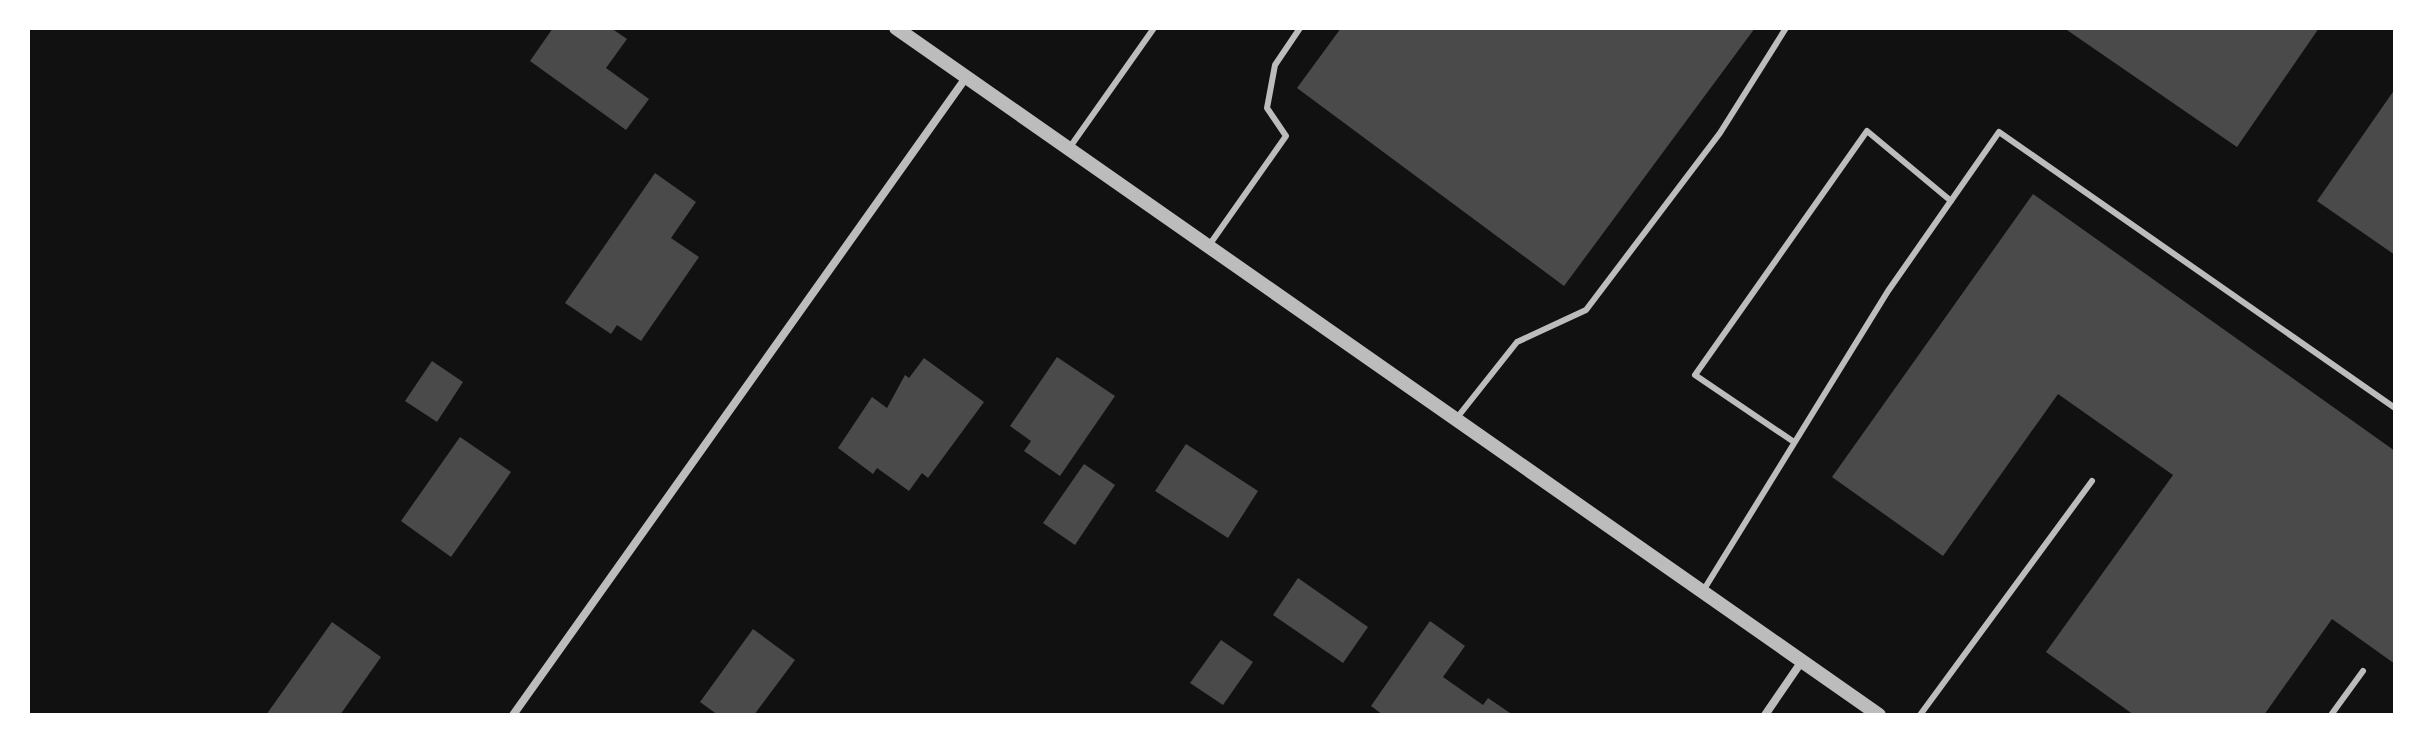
<svg xmlns="http://www.w3.org/2000/svg" width="2423" height="743" viewBox="0 0 2423 743" font-family="'DejaVu Sans',sans-serif">
	<style>
		.building { fill: #4a4a4a }
		.lines { fill: none; stroke-linecap: round; stroke-linejoin: round }
		.service { stroke: #bcbcbc; stroke-width: 6 }
		.minor { stroke: #bcbcbc; stroke-width: 8 }
		.tertiary { stroke: #bcbcbc; stroke-width: 14 }
	</style>
	<rect width="100%" height="100%" fill="#111"/>
	<path class="building" d="M553 28H611L627 39 606 68 649 99 626 130 530 61Z
		M1341 28H1755L1564 286 1297 88Z
		M2064 28H2319L2237 147Z
		M2395 89V255L2317 201Z
		M655 173 696 202 671 238 699 257 641 341 617 325 611 334 565 303Z
		M2033 194 2395 451V664L2332 619 2264 715H2134L2046 652 2173 475 2058 394 1943 556 1832 477Z
		M1057 357 1115 396 1060 476 1024 451 1031 441 1010 426Z
		M924 358 984 402 928 478 922 473 909 491 877 468 873 474 838 448 872 397 887 408 905 375 909 378Z
		M432 361 463 382 437 422 405 401Z
		M460 437 511 472 451 557 401 521Z
		M1186 444 1258 491 1228 538 1155 491Z
		M1084 464 1115 485 1075 545 1043 523Z
		M1298 578 1368 627 1343 663 1273 615Z
		M1430 621 1465 646 1443 677 1483 705 1488 698 1513 715H1383L1371 706Z
		M332 622 381 657 340 715H266Z
		M753 629 795 660 754 715H718L700 702Z
		M1221 640 1253 662 1223 705 1190 683Z"/>
	<g class="lines">
		<path class="service" d="M1070 147 1154 28
			M1210 244 1286 136 1267 108 1275 65 1300 28
			M1456 419 1517 342 1586 310 1720 133 1786 28
			M1794 442 1695 375 1867 131 1951 201
			M1703 591 1888 291 1999 132 2395 408
			M1920 715 2092 481
			M2331 715 2363 671"/>
		<path class="minor" d="M513 715 965 79
			M1765 715 1802 661"/>
		<path class="tertiary" d="M896 28 1879 715"/>
	</g>
	<rect width="2423" height="743" fill="none" stroke="#ffffff" stroke-width="60"/>
</svg>
